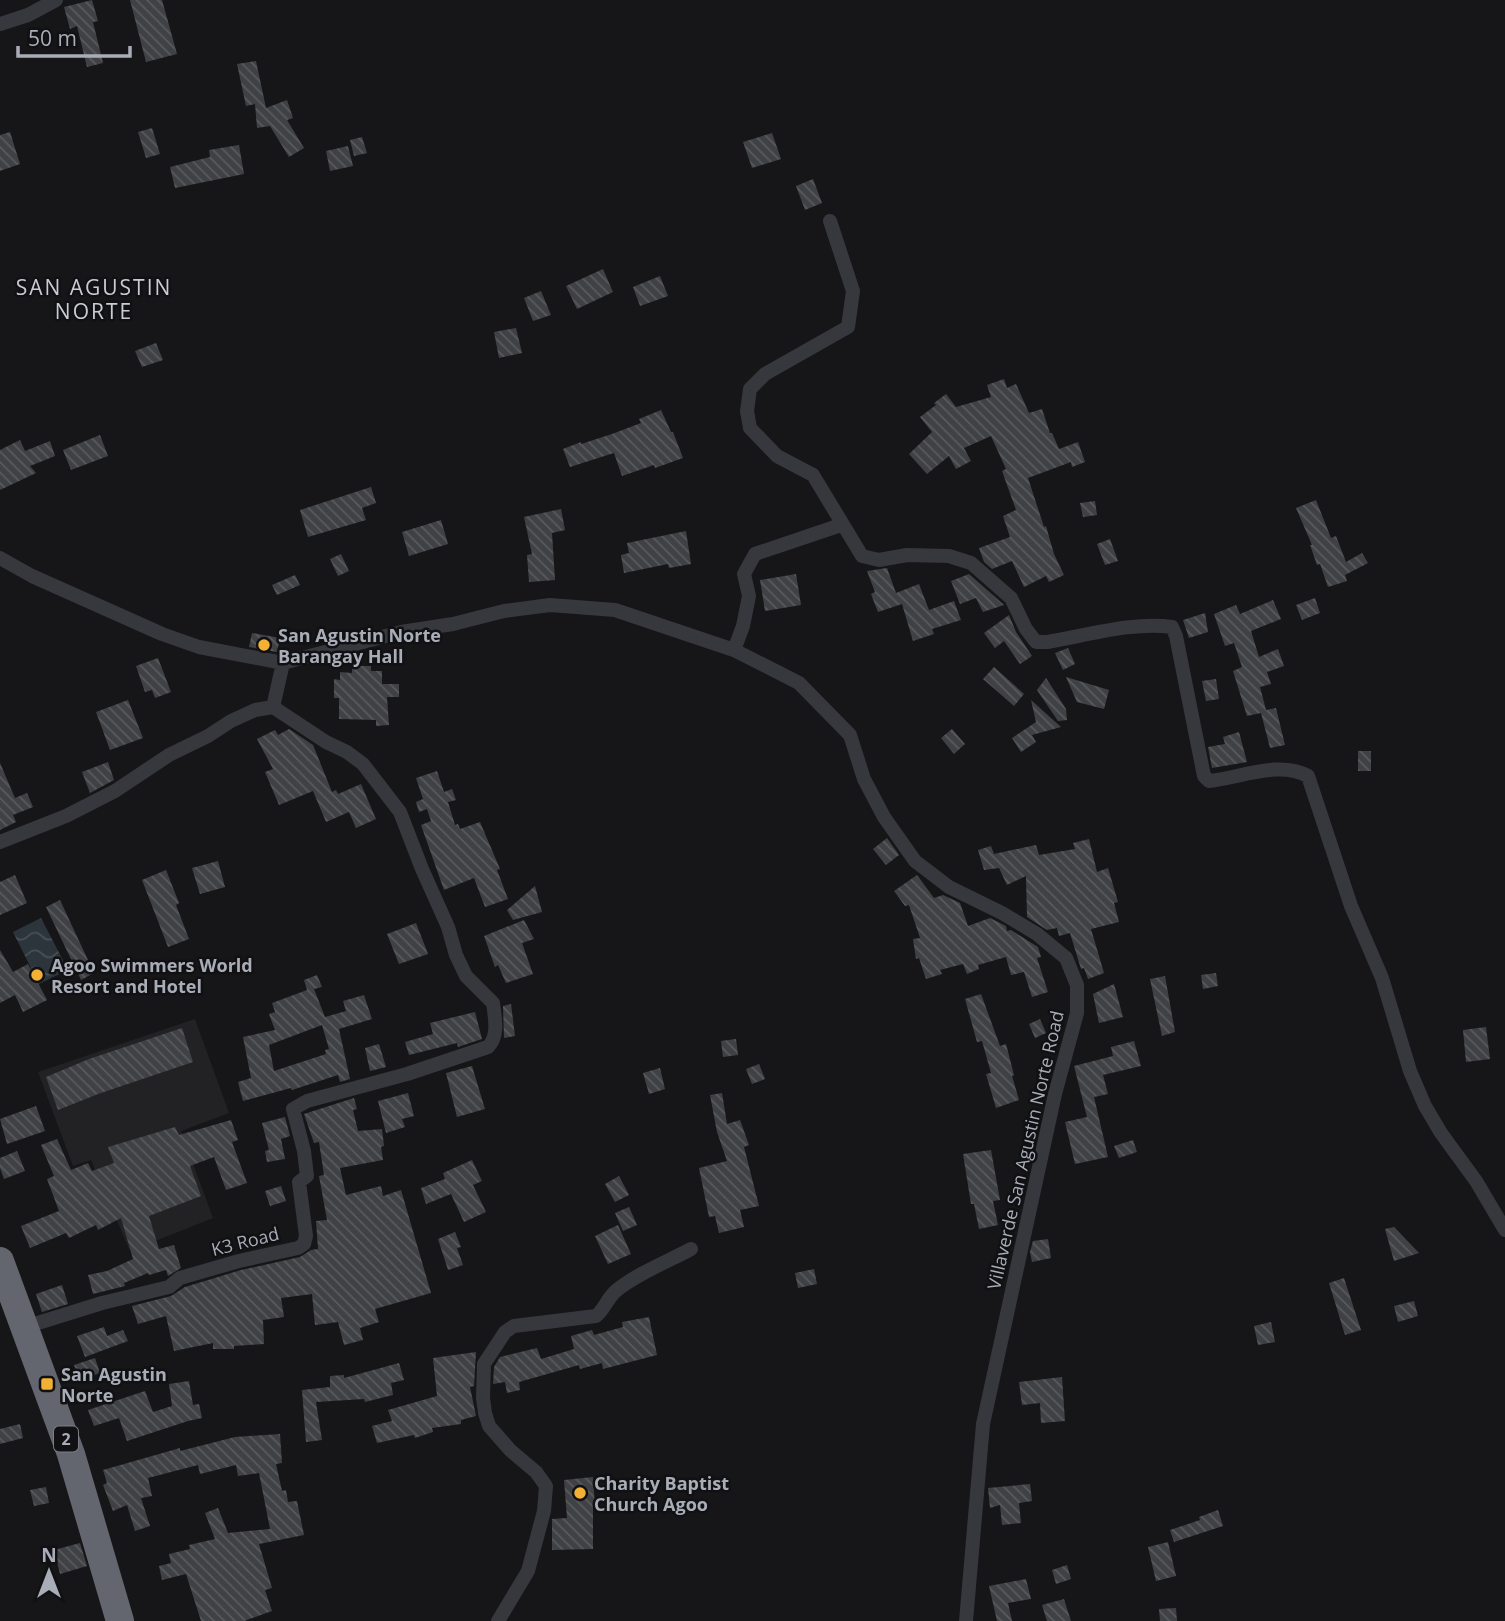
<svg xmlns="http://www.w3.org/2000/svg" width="1505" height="1621" viewBox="0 0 1505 1621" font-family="'Open Sans',sans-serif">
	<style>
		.built { fill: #222225 }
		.water { fill: url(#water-waves) }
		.building { fill: url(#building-back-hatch); fill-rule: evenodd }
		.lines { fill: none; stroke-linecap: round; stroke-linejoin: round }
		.street { stroke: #37383d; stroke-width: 14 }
		.highway { stroke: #63666e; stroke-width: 28 }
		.poi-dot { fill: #f2b134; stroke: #111113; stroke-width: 2.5 }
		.labels { text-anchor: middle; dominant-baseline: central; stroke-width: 5; stroke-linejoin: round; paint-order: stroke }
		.shield { fill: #111113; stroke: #7b7e86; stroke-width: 2 }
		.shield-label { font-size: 16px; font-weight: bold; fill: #a8adb8 }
		.poi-label { font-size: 18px; font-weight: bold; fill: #a8adb8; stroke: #111113; text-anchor: start }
		.street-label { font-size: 18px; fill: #a8adb8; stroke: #111113 }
		.quarter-label { font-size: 21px; letter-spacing: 2px; fill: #c9ccd4; stroke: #111113 }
	</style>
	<defs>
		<pattern id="water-waves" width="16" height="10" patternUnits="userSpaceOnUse" patternTransform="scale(1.75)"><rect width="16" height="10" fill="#2c353c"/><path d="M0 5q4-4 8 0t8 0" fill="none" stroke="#485056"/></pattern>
		<pattern id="building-back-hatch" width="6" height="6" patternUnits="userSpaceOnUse" patternTransform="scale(1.75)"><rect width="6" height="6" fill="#404145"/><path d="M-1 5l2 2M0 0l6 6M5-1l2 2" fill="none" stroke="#595a5e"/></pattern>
	</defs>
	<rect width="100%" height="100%" fill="#161618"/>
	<path class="built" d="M195 1019 229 1113 181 1131 213 1218 130 1251 91 1160 73 1166 38 1072Z"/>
	<path class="water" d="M41 918 68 970 39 984 13 932Z"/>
	<path class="building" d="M92 0 98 21 93 22 103 63 87 67 77 26 70 29 64 7Z
		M130 0H162L177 54 146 62Z
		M256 61 266 108 287 100 293 118 287 120 304 148 289 157 270 126 257 128 255 104 246 106 237 64Z
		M152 128 160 154 146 158 138 132Z
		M10 132 20 164 0 171V135Z
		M772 133 781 159 752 168 743 142Z
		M362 137 367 153 354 156 350 140Z
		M239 145 244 174 175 188 170 167 210 157 209 150Z
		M348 146 353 166 330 171 326 151Z
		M813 179 822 203 805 210 796 186Z
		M603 269 613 292 577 309 566 286Z
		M660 276 668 296 640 306 633 287Z
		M541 291 551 315 533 321 524 298Z
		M516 328 522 353 499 358 494 332Z
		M156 343 163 360 142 367 135 351Z
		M1004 379 1007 388 1016 384 1029 413 1042 409 1050 433H1052L1059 449 1078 442 1085 462 1072 467 1071 462 1028 478 1044 527 1046 526 1054 554 1064 575 1049 582 1046 576 1024 587 1012 561 992 569 984 562 979 548 1010 537 1003 516 1016 510 1002 471 1006 469 991 436 964 448 971 461 956 469 949 456 927 474 909 454 932 432 920 417 936 405 934 403 946 394 956 407 991 397 987 385Z
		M661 410 671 432H673L683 458 655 468 654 465 622 476 614 453 570 467 563 449 581 442V444L612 434 641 423 639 419Z
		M100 435 108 456 71 470 63 450Z
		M20 440 25 451 50 441 55 456 30 466 36 473 0 490V450Z
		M371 487 376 503 362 508 366 520 308 537 300 510Z
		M1316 500 1331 538 1336 536 1346 562 1362 553 1368 563 1345 575 1347 581 1328 587 1320 564 1317 565 1310 545H1312L1296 508Z
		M1095 501 1097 515 1083 517 1080 503Z
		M561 509 565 530 552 533 555 580 529 582 527 555 532 554 524 517Z
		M441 520 448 544 409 556 402 532Z
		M686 531 691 564 669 568 668 564 624 573 621 555 629 553 627 543Z
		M1110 539 1118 561 1105 565 1097 544Z
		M341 554 349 571 338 576 330 559Z
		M887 568 896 593 919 584 929 610 954 601 961 620 932 629 934 634 913 641 902 604 878 612 871 594 875 592 867 571Z
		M796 574 801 605 765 611 760 580Z
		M969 574 1003 604 1004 605 983 612 976 598 960 604 951 581Z
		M295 575 300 585 277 595 272 585Z
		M1315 598 1320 613 1302 620 1296 605Z
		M1273 600 1281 619 1251 631 1259 657 1278 649 1284 666 1267 672 1271 684 1260 687 1266 710 1276 708 1285 745 1270 748 1261 713 1247 716 1233 671 1242 667 1234 643 1225 646 1214 614 1236 605 1240 614Z
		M1205 613 1208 632 1189 638 1183 620Z
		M1009 615 1016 632 1032 656 1020 664 1004 641 995 648 984 633Z
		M252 633 280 638 277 652 249 647Z
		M1068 648 1075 664 1063 670 1055 653Z
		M158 658 171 692 155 698 152 690 145 692 136 666Z
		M352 666H371V671H382V684H399V697H387L389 725 376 726V720L339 719V698H334V679L340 680V672L352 673Z
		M994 667 1024 694 1014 706 983 679Z
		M1066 677 1109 690 1104 709 1077 702Z
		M1046 678 1066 709 1067 720 1058 721 1037 690Z
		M1216 679 1219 699 1206 701 1202 681Z
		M128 700 143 738 110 750 96 712Z
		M1031 700 1061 727 1032 735 1036 742 1021 752 1012 738 1036 722Z
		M289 729 313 745 332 792 336 790 338 794 361 784 376 819 356 828 349 812 326 822 313 791 279 805 265 772 273 769 257 739 275 730 278 735Z
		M952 729 965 744 954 754 941 738Z
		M1239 732 1247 762 1212 768 1208 747 1225 744 1223 737Z
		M1358 751H1371V771H1358Z
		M108 762 114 780 90 793 82 772Z
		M0 763 15 798 27 793 33 807 13 815 16 822 0 830Z
		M437 771 444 792 452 789 456 800 448 802 455 825 458 824 460 829 480 822 500 869 497 870 508 899 485 907 474 878 444 890 421 825 431 821 427 809 419 812 416 802 423 799 416 778Z
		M887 838 899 855 886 865 873 849Z
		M1089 839 1097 872 1108 868 1118 902 1114 903 1119 922 1091 929 1104 973 1088 979 1084 968 1081 969 1070 933 1059 936 1057 928 1047 930 1027 917 1026 876 1007 885 999 868 984 870 978 850 991 846 994 854 1036 845 1039 855 1075 849 1073 843Z
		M218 861 225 887 200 894 192 868Z
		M166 870 179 903 176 905 189 939 168 947 142 880Z
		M15 875 27 903 0 915V882Z
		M917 875 934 898 943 895 960 903 968 926 990 918 1006 926 1007 931 1011 930 1038 947 1041 957 1037 958 1048 992 1032 997 1024 972 1011 975 1006 957 978 965 979 969 967 974 963 964 940 970 942 974 926 979 919 958 916 959 913 939 920 938 909 905 905 906 894 891Z
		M535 886 542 912 513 920 507 910Z
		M60 900 94 973 81 980 46 907Z
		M524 920 534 939 522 943 533 974 506 983 498 965 495 967 484 936Z
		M416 923 428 954 399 964 387 934Z
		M0 950 13 972 28 964 47 1000 23 1012 15 995 0 1003Z
		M1216 973 1218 986 1203 989 1201 975Z
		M317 975 322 987 314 989 325 1017 346 1011 343 1001 364 995 372 1019 339 1029 350 1079 340 1082 338 1075 292 1090 291 1088 243 1101 238 1082 251 1078 243 1037 275 1030 269 1014 275 1012 272 1003 307 990 304 980ZM322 1025 329 1049 325 1050 326 1054 274 1071 269 1045Z
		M1165 976 1175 1032 1162 1036 1150 979Z
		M1114 984 1123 1017 1099 1023 1093 994Z
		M981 994 1000 1046 1006 1044 1014 1075 1012 1076 1019 1100 996 1108 986 1074 991 1073 982 1041 977 1042 965 999Z
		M511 1004 515 1036 504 1038 503 1006Z
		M475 1012 482 1039 458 1047 457 1043 409 1055 405 1042 433 1034 430 1023Z
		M1040 1019 1046 1033 1035 1038 1029 1024Z
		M1486 1027 1490 1059 1466 1062 1463 1030Z
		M182 1028 193 1062 98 1094 58 1110 46 1077 89 1059Z
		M736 1039 738 1055 723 1057 721 1041Z
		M1134 1041 1141 1066 1103 1075 1108 1094 1094 1097 1108 1157 1075 1164 1065 1122 1087 1117 1074 1066 1113 1056 1111 1047Z
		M379 1044 386 1067 370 1071 365 1048Z
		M759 1064 765 1079 752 1084 746 1069Z
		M472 1066 485 1109 457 1117 446 1073Z
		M660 1068 665 1089 649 1094 643 1073Z
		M408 1093 414 1116 402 1119 405 1127 386 1133 378 1101Z
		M722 1093 727 1124 740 1120 749 1145 744 1147 759 1206 740 1210 744 1227 719 1233 715 1216 709 1217 699 1168 727 1161 717 1132 710 1095Z
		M354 1098 357 1109 353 1110 358 1131 382 1129 384 1146 381 1147 383 1160 340 1168 346 1195 381 1186 383 1196 401 1190 431 1293 375 1309 379 1322 360 1328 363 1340 344 1345 338 1322 315 1325 312 1294 281 1298 284 1317 263 1320 264 1344 234 1346V1349H213V1343L174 1351 166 1316 138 1324 132 1306 171 1296 185 1287 241 1270 300 1257 311 1250 318 1249 316 1221 327 1220 319 1176 324 1175 319 1142 314 1143 304 1114Z
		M36 1106 45 1131 7 1144 0 1119Z
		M285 1117 290 1136 281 1139 285 1159 267 1162 265 1151 269 1150 262 1123Z
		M231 1120 238 1140 232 1142 247 1183 226 1190 214 1157 190 1166 201 1196 149 1216 159 1249 174 1245 181 1268 168 1276 166 1270 149 1275 148 1273 124 1283 125 1286 93 1294 88 1275 107 1271 133 1259 121 1218 98 1230 96 1225 69 1238 66 1233 30 1248 21 1226 59 1211 47 1179 54 1176 41 1145 57 1139 71 1170 88 1163 92 1171 114 1163 108 1147 175 1127 179 1135Z
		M1133 1140 1137 1152 1119 1158 1114 1146Z
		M991 1150 1000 1200 993 1201 998 1225 979 1229 974 1204H971L963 1154Z
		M17 1151 25 1171 4 1179 0 1168V1158Z
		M472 1160 482 1181 473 1185 486 1212 464 1222 451 1194 426 1204 421 1188 445 1179 443 1173Z
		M619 1176 629 1195 615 1202 605 1184Z
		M281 1186 286 1201 270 1206 265 1191Z
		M629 1207 637 1225 623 1231 615 1213Z
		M618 1225 631 1254 608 1264 595 1236Z
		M1394 1227 1419 1253 1394 1261 1385 1229Z
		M455 1232 461 1247 457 1248 463 1265 448 1270 438 1239Z
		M1048 1239 1051 1258 1032 1262 1030 1252 1033 1241Z
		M814 1269 817 1284 798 1288 795 1273Z
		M1344 1278 1361 1330 1345 1335 1329 1283Z
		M62 1285 68 1304 42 1312 36 1294Z
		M1414 1301 1418 1316 1398 1322 1394 1306Z
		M649 1317 657 1355 603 1369 602 1363 580 1369 579 1365 519 1382 520 1390 507 1393 505 1382 493 1384 494 1367 500 1357 537 1348 541 1359 574 1349 571 1336 592 1330 594 1335 623 1327 622 1322Z
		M1271 1322 1275 1342 1258 1345 1254 1326Z
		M104 1327 107 1336 123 1330 128 1341 85 1357 77 1336Z
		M476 1352 474 1386 470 1387 476 1416 461 1420V1424L432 1428 433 1432 415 1438 414 1435 377 1443 372 1426 392 1421 388 1410 437 1396 433 1358Z
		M95 1358 100 1373 80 1380 74 1365Z
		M399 1363 404 1380 391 1383 393 1395 365 1402 364 1399 316 1402 322 1440 306 1442 302 1390 330 1387V1376L344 1375V1378Z
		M1062 1377 1065 1421 1041 1423 1040 1403 1022 1405 1019 1382Z
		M189 1381 193 1405 199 1404 202 1418 188 1421 127 1441 119 1418 94 1426 88 1410 145 1391 153 1412 172 1406 169 1384Z
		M20 1424 23 1438 0 1444V1429Z
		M280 1434 282 1463 276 1464 282 1491 286 1490 288 1502 297 1501 304 1535 259 1544 272 1588 265 1590 272 1611 244 1621H201L186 1574 162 1580 159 1566 171 1563 169 1554 190 1549 189 1545 215 1539 205 1513 218 1508 228 1533 270 1529 259 1473 238 1476 236 1465 200 1474 198 1465 148 1478 152 1496 141 1498 150 1526 135 1531 127 1505 113 1511 103 1485 107 1483 103 1470 180 1448V1451L235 1437Z
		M593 1477 595 1507H593V1549L552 1550V1519L567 1518 564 1480Z
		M1030 1484 1032 1501 1019 1503 1021 1523 1002 1525 1000 1505 990 1508 988 1488Z
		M46 1487 49 1503 34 1506 30 1490Z
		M1218 1510 1223 1526 1174 1542 1170 1530 1200 1520 1199 1517Z
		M1168 1542 1176 1576 1156 1581 1148 1547Z
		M80 1543 87 1566 60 1574 54 1550Z
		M1067 1565 1071 1579 1056 1584 1052 1570Z
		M1026 1579 1031 1599 1008 1603 1012 1621H997L989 1586Z
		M1064 1599 1071 1621H1047L1042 1605Z
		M1176 1608 1177 1621H1160L1159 1609Z"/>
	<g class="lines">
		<path class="street" d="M0 24 28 15 56 0
			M830 221 853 291 848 327 765 374 750 389 747 411 750 428 777 456 813 475 862 556 879 560 907 555 949 556 971 563 1011 598 1026 629 1036 642H1047C1085 636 1134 621 1172 627L1176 636 1204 776 1209 781C1240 778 1279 760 1308 776L1351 906 1382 978 1410 1071 1425 1106 1441 1133 1476 1181 1505 1230
			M0 558 32 576 162 634 199 647 283 663 401 632 453 624 504 611 550 605 615 610 734 650 799 683 850 735 864 779 884 817 915 861 949 887 1002 913 1037 934 1066 958 1077 985V1013L1055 1094 983 1424 966 1621
			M734 650 743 626 749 596 744 574 755 554 841 525
			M0 842 66 816 115 791 169 755 208 736 231 721 255 710 273 707 283 663
			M25 1327 102 1303 169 1287 180 1278 239 1261 298 1248 304 1244 306 1236 299 1182 307 1176 304 1151 293 1109 307 1101 407 1074 488 1047C499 1036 495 1018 493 1003L466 976 456 955 448 927 422 869 400 812 363 764 347 752 326 742 273 707
			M498 1621 528 1571 544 1511 546 1486 536 1472 510 1450 489 1426 485 1413 483 1398 484 1364 505 1332 514 1326 596 1316C605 1309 607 1298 617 1290 638 1273 667 1262 691 1249"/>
		<path class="highway" d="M0 1261 71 1454 120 1621"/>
	</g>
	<g class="poi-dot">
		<circle cx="264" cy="645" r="7"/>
		<circle cx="37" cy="975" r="7"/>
		<rect x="40" y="1377" width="14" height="14" rx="3.5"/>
		<circle cx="580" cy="1493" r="7"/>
	</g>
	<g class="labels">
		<rect class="shield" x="54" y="1426.5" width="24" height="25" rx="5"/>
		<g class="shield-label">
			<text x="66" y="1439">2</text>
		</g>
		<g class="poi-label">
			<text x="278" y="635">San Agustin Norte<tspan x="278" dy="21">Barangay Hall</tspan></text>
			<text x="51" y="965">Agoo Swimmers World<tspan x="51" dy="21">Resort and Hotel</tspan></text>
			<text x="61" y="1374">San Agustin<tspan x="61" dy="21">Norte</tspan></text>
			<text x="594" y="1483">Charity Baptist<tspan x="594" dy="21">Church Agoo</tspan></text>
		</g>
		<g class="street-label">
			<text transform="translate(1025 1150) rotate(-77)">Villaverde San Agustin Norte Road</text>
			<text transform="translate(245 1241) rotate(-14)">K3 Road</text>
		</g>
		<g class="quarter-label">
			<text x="94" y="287">SAN AGUSTIN<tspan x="94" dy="24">NORTE</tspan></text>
		</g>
	</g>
	<g transform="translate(49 1572)" stroke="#111113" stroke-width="5" paint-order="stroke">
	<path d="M0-5L12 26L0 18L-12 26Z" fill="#a8adb8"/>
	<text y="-10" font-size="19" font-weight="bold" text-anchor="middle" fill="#a8adb8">N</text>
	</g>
	<path d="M18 46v10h112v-10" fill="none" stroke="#a8adb8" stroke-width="3.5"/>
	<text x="28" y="46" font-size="21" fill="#a8adb8" stroke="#111113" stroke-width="5" paint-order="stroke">50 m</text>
</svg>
